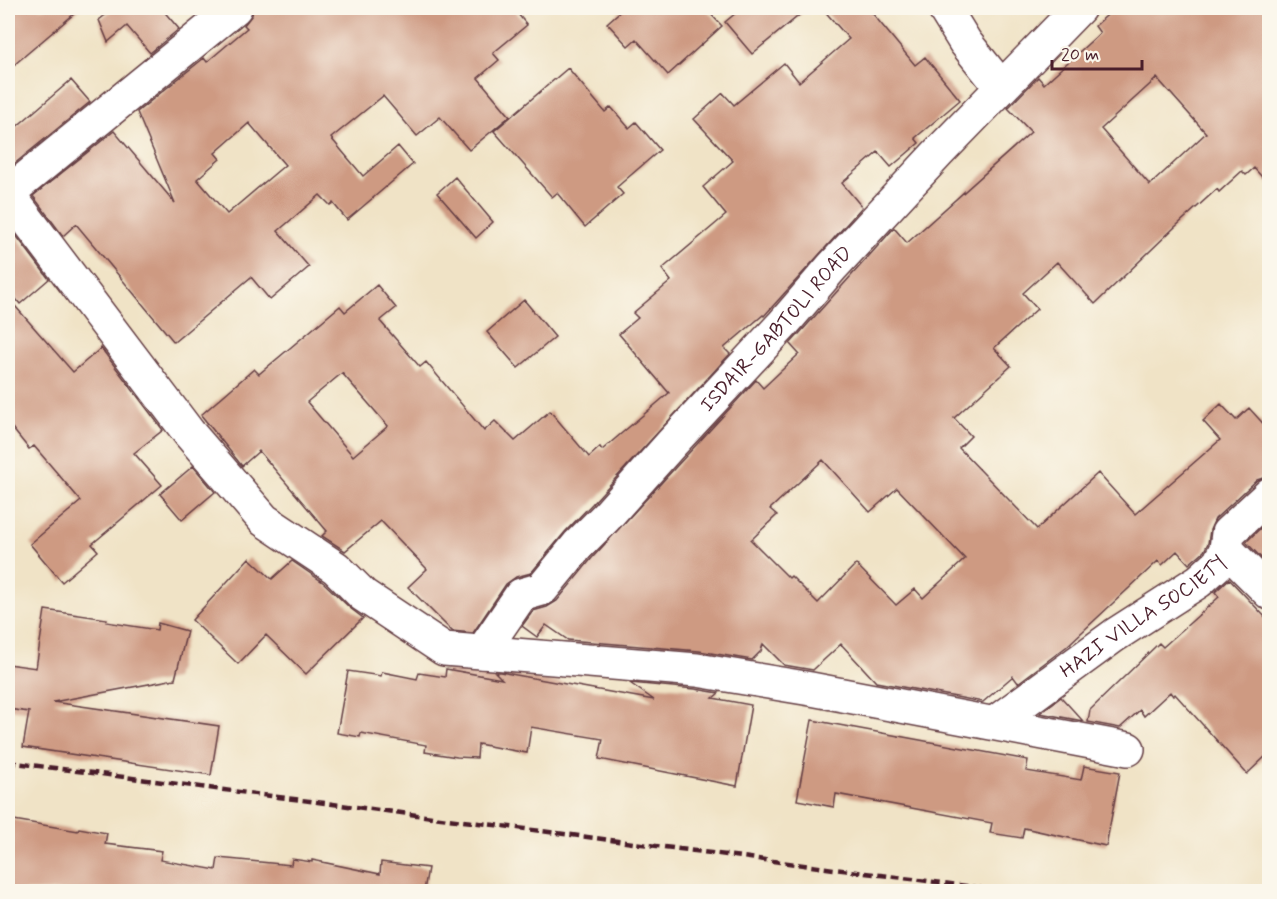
<svg xmlns="http://www.w3.org/2000/svg" width="1277" height="899" viewBox="0 0 1277 899" font-family="Mynerve,sans-serif">
	<style>
		.building { fill: #ce9a82; fill-rule: evenodd }
		.lines { fill: none; stroke-linecap: round; stroke-linejoin: round }
		.minor-casing { stroke: #633c42; stroke-width: 36 }
		.minor { stroke: #fff; stroke-width: 33 }
		.rail { stroke: #4a1f2b; stroke-width: 4.5; stroke-dasharray: 9 4.5; stroke-linecap: butt }
		.labels { text-anchor: middle; dominant-baseline: central; stroke-width: 4.5; stroke-linejoin: round; paint-order: stroke }
		.street-label { font-size: 20px; fill: #4a1f2b; stroke: #fbf7ec }
	</style>
	<rect width="100%" height="100%" fill="#fbf7ec"/>
	<filter id="ink" filterUnits="userSpaceOnUse"><feTurbulence type="fractalNoise" baseFrequency=".0167" numOctaves="2"/><feDisplacementMap in="SourceGraphic" scale="12" xChannelSelector="R" yChannelSelector="G"/><feConvolveMatrix kernelMatrix="1 2 1 2 8 2 1 2 1" color-interpolation-filters="sRGB"/></filter>
	<filter id="wash" filterUnits="userSpaceOnUse"><feTurbulence type="fractalNoise" baseFrequency=".008" numOctaves="4" result="noise"/><feDisplacementMap in="SourceGraphic" scale="24" xChannelSelector="R" yChannelSelector="G"/><feGaussianBlur stdDeviation="1.35" result="paint"/><feColorMatrix in="noise" values="0 0 0 0 0 0 0 0 0 0 0 0 0 0 0 0 0 1.4 0 .05"/><feComposite in="paint" operator="in"/></filter>
	<g filter="url(#wash)">
		<rect width="100%" height="100%" fill="#f0e3c6"/>
		<g id="blocks">
			<path class="building" d="M18 8H81L8 70V17Z
				M111 8H161L179 29 150 53 127 26 108 42 99 20 113 9Z
				M253 8H513L527 25 493 53 499 60 478 78 510 116 469 150 440 117 417 136 383 96 331 138 363 176 398 146 413 164 347 220 333 203 330 205 320 195 278 231 309 267 270 300 251 277 174 342 76 224 63 236 33 196 114 131 175 203 137 112 204 58 207 62 247 28 244 25 252 15ZM249 123 285 165 227 214 197 179 220 159 215 153Z
				M624 8H705L722 26 668 75 636 39 628 46 607 23Z
				M742 8H808L752 54 725 22Z
				M822 8H868L915 65 925 57 960 100 915 138 919 143 891 167 878 152 842 183 862 207 764 316 763 315 724 348 730 354 592 504 565 532 531 573 516 577 506 584 473 633 452 631 408 587 427 569 381 521 345 551 322 536 327 531 259 451 242 466 201 415 254 369 259 374 340 306 345 312 377 285 396 308 380 321 420 367 426 362 484 431 495 421 515 441 550 411 589 457 600 447 602 450 669 393 619 334 638 318 633 313 671 281 662 269 726 215 703 187 733 161 694 119 723 93 734 105 784 63 799 82 849 39ZM342 373 388 426 353 456 307 402Z
				M1115 8H1269V185L1254 168 1246 175 1242 171 1219 192 1217 189 1175 227 1095 304 1057 262 1023 293 1037 309 994 348 1011 366 954 418 971 436 959 448 1037 529 1098 473 1135 514 1220 440 1203 421 1221 404 1236 420 1249 408 1269 430V476L1257 480 1215 519 1210 530 1208 543 1204 551 1189 564 1177 551 1162 565 1158 561 1066 647 1018 683 1013 676 983 702 876 682 841 644 813 670 784 665 763 644 761 651 752 660 699 651 568 640 546 625 537 637 522 626 533 611 547 607 557 601 592 558 756 380 763 388 799 354 790 344 894 228 907 243 1031 132 1008 108 1038 77 1044 84 1100 33 1095 26ZM1157 78 1206 133 1150 185 1101 129ZM823 460 870 512 897 488 965 559 923 598 915 589 896 605 856 564 818 603 791 576 789 578 751 540 777 515 770 509Z
				M568 68 605 112 611 107 629 128 636 122 660 150 617 187 623 194 585 227 557 193 552 197 494 131Z
				M71 80 90 102 8 169V134Z
				M455 177 493 222 476 238 437 193Z
				M12 230 49 279 20 304 8 289V234Z
				M8 298 73 372 101 348 163 430 134 453 162 485 92 544 98 551 62 582 30 544 81 501 34 446 29 449 8 423Z
				M524 300 555 337 518 368 487 332Z
				M193 466 215 492 182 520 160 494Z
				M1269 520V566L1246 542Z
				M249 558 272 579 292 561 324 583 350 608 363 618 306 674 266 635 238 664 192 620Z
				M1229 579 1269 621V753L1247 774 1175 694 1173 696 1170 692 1144 716 1140 710 1120 728 1088 722 1090 710 1159 643 1163 647 1219 597 1215 592Z
				M45 610 107 619 106 622 157 630 158 623 187 631 175 679 53 702 219 726 211 775 23 747 29 712 8 709V664L36 668Z
				M446 669 502 679 495 672H500L654 700 630 683 695 689 719 693 713 698 751 705 737 786 599 759 603 739 531 727 527 753 478 744 477 758 457 757 425 752 426 745 361 733 360 737 337 733 348 671 381 676 382 672 417 679 419 673 445 677Z
				M1061 697 1083 721 1040 713Z
				M812 720 1028 760 1026 771 1081 780 1084 766 1120 772 1106 846 1024 828 1022 838 990 833 992 823 836 794 834 807 797 800Z
				M8 819 78 831 79 828 107 833 105 844 162 851 160 860 216 870 218 858 291 865 292 859 312 862V860L380 874 381 862 428 868 424 891H8Z"/>
		</g>
	</g>
	<g filter="url(#ink)">
		<use href="#blocks" fill-opacity="0" stroke="#633c42" stroke-width="1.5"/>
		<g class="lines">
			<g class="minor-casing">
				<g id="minor">
					<path d="M944 8 965 42 1001 87"/>
					<path d="M8 193 235 8"/>
					<path d="M8 194 189 433 264 520 336 568 363 595 444 649 697 670 811 689 1128 749"/>
					<path d="M1226 549 1270 593"/>
					<path id="s1" d="M482 652 521 595 542 589 578 545 606 517 672 443 783 324 832 267 939 152 1079 8"/>
					<path id="s2" d="M996 722 1115 635 1199 581 1219 563 1226 549 1228 533 1270 494"/>
				</g>
			</g>
			<use href="#minor" class="minor"/>
			<path class="rail" d="M8 762 1012 892"/>
		</g>
	</g>
	<g class="labels">
		<g class="street-label">
			<text stroke="none"><textPath href="#s1" startOffset="441">ISDAIR-GABTOLI ROAD</textPath></text>
			<text stroke="none"><textPath href="#s2" startOffset="182">HAZI VILLA SOCIETY</textPath></text>
		</g>
	</g>
	<rect width="1277" height="899" fill="none" stroke="#fbf7ec" stroke-width="30"/>
	<path d="M1052 60v9h90v-9" fill="none" stroke="#4a1f2b" stroke-width="3"/>
	<text x="1061" y="60" font-size="18" fill="#4a1f2b" stroke="#fbf7ec" stroke-width="4.5" paint-order="stroke">20 m</text>
</svg>
